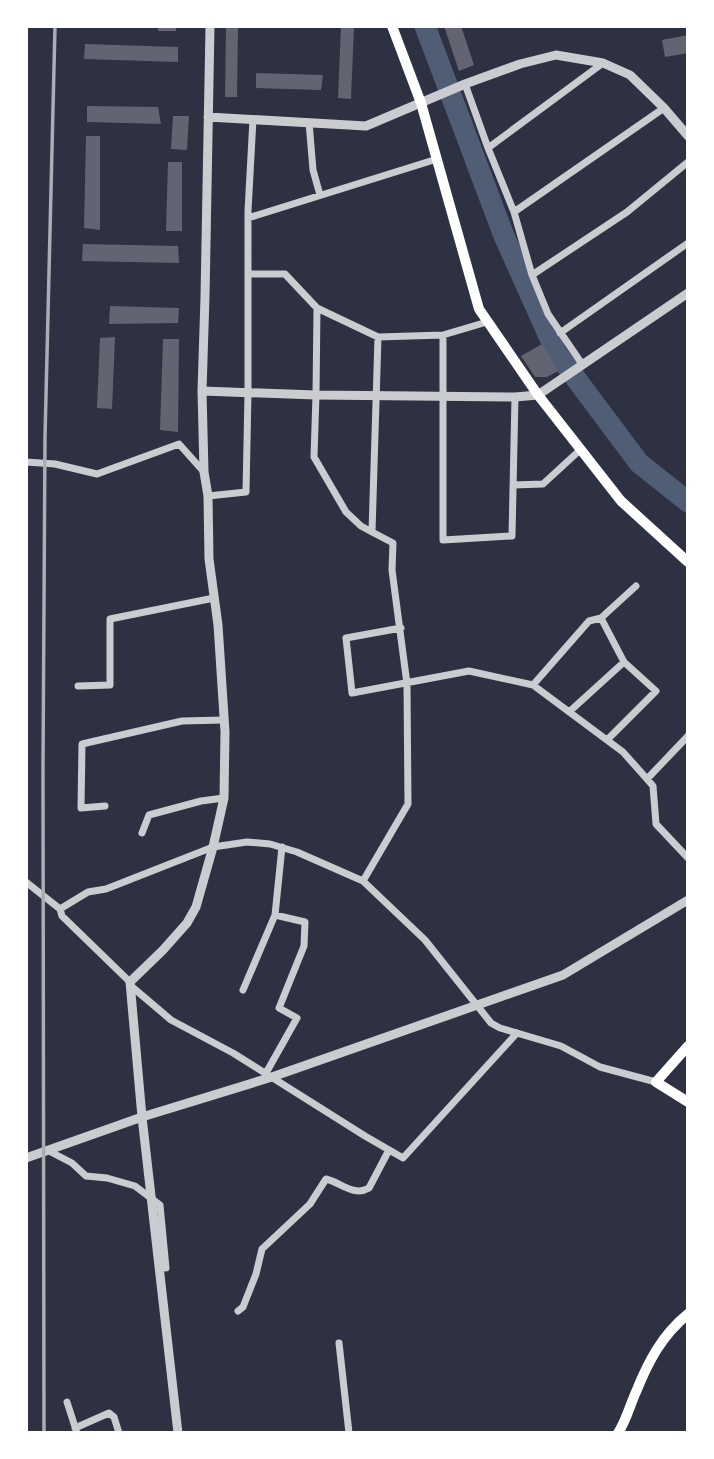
<svg xmlns="http://www.w3.org/2000/svg" width="714" height="1459" viewBox="0 0 714 1459" font-family="'Fira Sans Condensed',sans-serif">
	<style>
		.lines { fill: none; stroke-linecap: round; stroke-linejoin: round }
		.river { stroke: #4f5d75; stroke-width: 21 }
		.building { fill: #626471 }
		.minor { stroke: #caccd0; stroke-width: 7 }
		.tertiary { stroke: #caccd0; stroke-width: 9 }
		.secondary { stroke: #fff; stroke-width: 10 }
		.rail { stroke: #abadb3; stroke-width: 3.5 }
	</style>
	<rect width="100%" height="100%" fill="#2d3142"/>
	<g class="lines">
		<path class="river" d="M425 26 504 236 556 352 639 463 688 502"/>
	</g>
	<path class="building" d="M158 26H176V31H158Z
		M226 26H238L237 97H225Z
		M341 26H354L351 99 338 98Z
		M444 26H461L474 65 459 71Z
		M688 35V53L665 57 662 40Z
		M85 44 178 47V62L84 59Z
		M256 73 323 75 321 90 256 88Z
		M87 106 158 107 161 124 87 122Z
		M173 116H189L187 150 171 149Z
		M86 136H100V230L84 228Z
		M168 162H182V231H166Z
		M83 244 178 246 179 263 82 261Z
		M110 306 179 308 178 323 109 324Z
		M115 337 112 409 97 408 100 338Z
		M163 339H179L178 432 160 430Z
		M542 344 558 371 547 377H535L521 356Z"/>
	<g class="lines">
		<path class="minor" d="M465 84 488 148 514 212 532 275 548 314 582 364
			M309 122 313 170 320 195
			M488 148 603 63
			M514 212 664 108
			M248 218 437 159
			M248 274H285L317 308 378 337 443 335 487 322
			M532 275 627 212 688 162
			M317 308 316 395 314 457 346 512 361 526 372 532
			M560 333 688 243
			M443 335V540L512 536 515 397
			M26 462 55 464 97 474 179 444 204 472
			M513 485 543 484 580 450
			M208 496 246 492 248 393V211L253 119
			M601 618 624 662 656 691 607 740
			M401 628 346 638 352 693 469 671 533 685 623 752 647 779 653 786 656 824 688 858
			M533 685 589 621 601 618 636 586
			M78 686 110 685V619L214 598
			M569 712 624 662
			M647 779 688 736
			M105 806 81 808 82 744 182 721 224 720
			M142 833 149 815 201 801 224 798
			M363 881 408 804 407 684 392 570 393 543 372 532 378 337
			M26 882 60 909
			M130 982 62 916 60 909 88 892 106 889 213 847 247 842 270 844 297 852 363 881 425 940 491 1023 500 1028 561 1046 600 1067 656 1082
			M131 986 171 1020 233 1053 365 1136 403 1158 517 1033
			M243 990 275 915
			M266 1073 297 1018 279 1008 304 946 305 922 275 915 282 847
			M47 1150 72 1163 86 1176 107 1178 135 1186 160 1205 166 1268
			M238 1311 243 1307 256 1274 262 1249 310 1204 326 1179C342 1183 354 1197 369 1188L389 1150
			M339 1343 349 1433
			M67 1402 77 1433
			M75 1428 109 1413 114 1417 119 1433"/>
		<path class="tertiary" d="M210 26 205 297 202 391 316 395 515 397 538 395 688 293
			M208 117 366 126 465 84 520 64 556 55 603 63 630 75 664 108 688 136
			M26 1158 142 1117 272 1077 563 975 688 900
			M178 1433 142 1117 130 982 163 950 187 923 196 907 213 847 224 798 225 732 218 625 209 559 208 496 204 472 202 391"/>
		<path class="secondary" d="M392 26 421 103 479 309 538 395 621 501 688 562
			M688 1046 656 1082 688 1102
			M618 1433C626 1421 630 1405 636 1392 648 1362 662 1335 688 1314"/>
		<path class="rail" d="M44 1433 43 770 45 437 55 26"/>
	</g>
	<rect width="714" height="1459" fill="none" stroke="#ffffff" stroke-width="56"/>
</svg>
